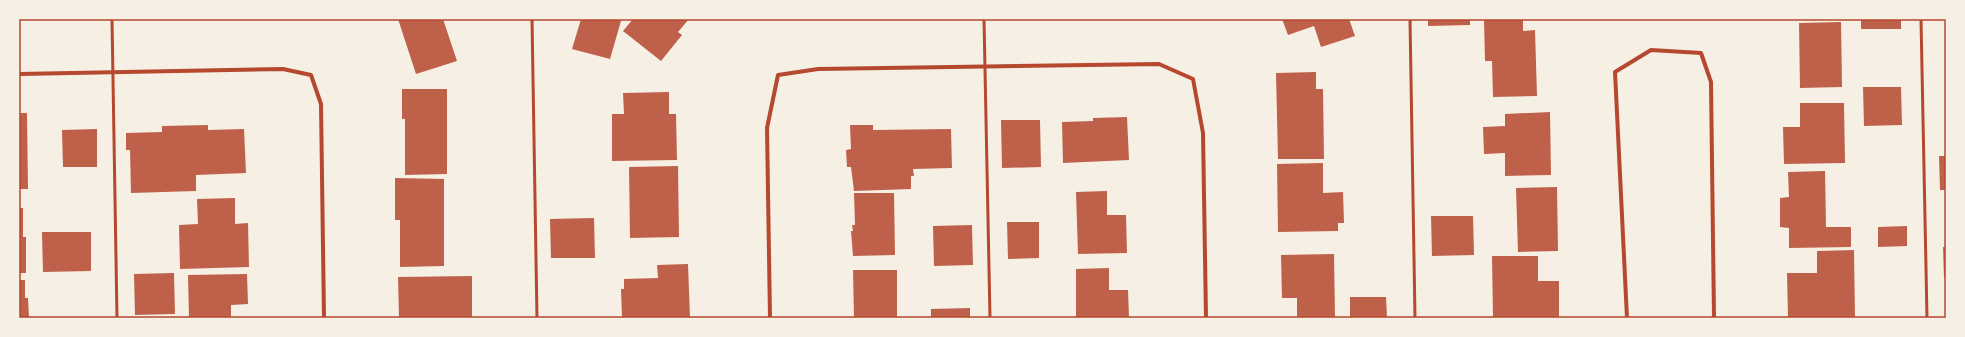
<svg xmlns="http://www.w3.org/2000/svg" width="1965" height="337" viewBox="0 0 1965 337" font-family="Signika,sans-serif">
	<style>
		.building { fill: #bf614a }
		.lines { fill: none; stroke-linecap: round; stroke-linejoin: round }
		.service { stroke: #b5482f; stroke-width: 3 }
		.minor { stroke: #b5482f; stroke-width: 4 }
		.neatline { fill: none; stroke: #b5482f; stroke-width: 1.5 }
	</style>
	<rect width="100%" height="100%" fill="#f6efe4"/>
	<path class="building" d="M398 19H443L457 61 416 74Z
		M581 19H615L621 21 610 59 572 49Z
		M633 19H689L678 32 682 35 661 61 623 31Z
		M1282 19H1349L1355 36 1321 47 1314 26 1288 35Z
		M1428 19H1470V25L1428 26Z
		M1484 19H1523V31L1535 30 1537 96 1493 97 1492 61H1485Z
		M1861 19H1901V29H1861Z
		M1841 22 1842 87 1800 88 1799 23Z
		M1316 72V89H1323L1324 159H1278L1276 73Z
		M1863 87H1901L1902 125 1864 126Z
		M402 89H447V174L405 175V119H402Z
		M669 92V114H676L677 160 612 161V114H624L623 93Z
		M1800 103H1844L1845 163 1784 164 1783 127H1800Z
		M1550 112 1551 175 1505 176V153L1484 154 1483 127 1505 126V114Z
		M19 113H27L28 189H19Z
		M1127 117 1129 160 1063 163 1062 122 1093 121V118Z
		M1001 120H1040L1041 167 1002 168Z
		M208 125V130L244 129 246 173 196 175V191L131 193 130 150H126V133L162 132V126Z
		M850 125H873V130L951 129 952 168 913 169 914 176H911V189L854 191 851 167H847L846 150 851 149Z
		M97 129V167H63L62 130Z
		M1939 156H1946V190H1940Z
		M1323 163V193L1343 192 1344 223H1338V231L1278 232 1277 164Z
		M678 166 679 237 630 238 629 167Z
		M1825 171 1826 227H1851V247L1789 248V228L1780 227V198L1789 197 1788 172Z
		M395 178 444 179V266L400 267V220H395Z
		M1557 187 1558 251 1518 252 1516 188Z
		M1107 191V215H1126L1127 253 1078 254 1076 192Z
		M854 193H894L895 255 853 256 851 231H853L852 225H855Z
		M235 198V224L248 223 249 267 180 269 179 225 198 224 197 199Z
		M19 208H23V237H26V273H19Z
		M1431 216H1473L1474 255 1432 256Z
		M594 218 595 258H551L550 219Z
		M1007 222H1039V258L1008 259Z
		M972 225 973 265 934 266 933 226Z
		M1907 226V246L1878 247V227Z
		M42 232H91V271L43 272Z
		M1943 247H1946V277H1944Z
		M1854 250 1855 318H1788L1787 273H1817V251Z
		M1334 254 1335 318H1297V298H1282L1281 255Z
		M1492 256H1538V281H1559V318H1493Z
		M688 264 690 318H622L621 289H624V279L658 278 657 265Z
		M1109 268V290H1128L1129 318H1076V269Z
		M853 270H897V318H854Z
		M174 273 175 314 135 315 134 274Z
		M247 274 248 304 231 305V318H189L188 275Z
		M472 276V318H399L398 277Z
		M19 280H25V298H28L29 318H19Z
		M1350 297H1386L1387 318H1350Z
		M970 308V318H931V309Z"/>
	<g class="lines">
		<path class="service" d="M112 19 117 318
			M532 19 537 318
			M984 19 990 318
			M1410 19 1415 318
			M1921 19 1927 318"/>
		<path class="minor" d="M19 74 283 69 311 75 321 104 324 318
			M770 318 767 128 778 75 818 69 1159 64 1193 79 1203 133 1206 318
			M1627 318 1615 72 1651 50 1701 53 1711 82 1714 318"/>
	</g>
	<rect width="1965" height="337" fill="none" stroke="#f6efe4" stroke-width="40"/>
	<rect x="20" y="20" width="1925" height="297" class="neatline"/>
</svg>
